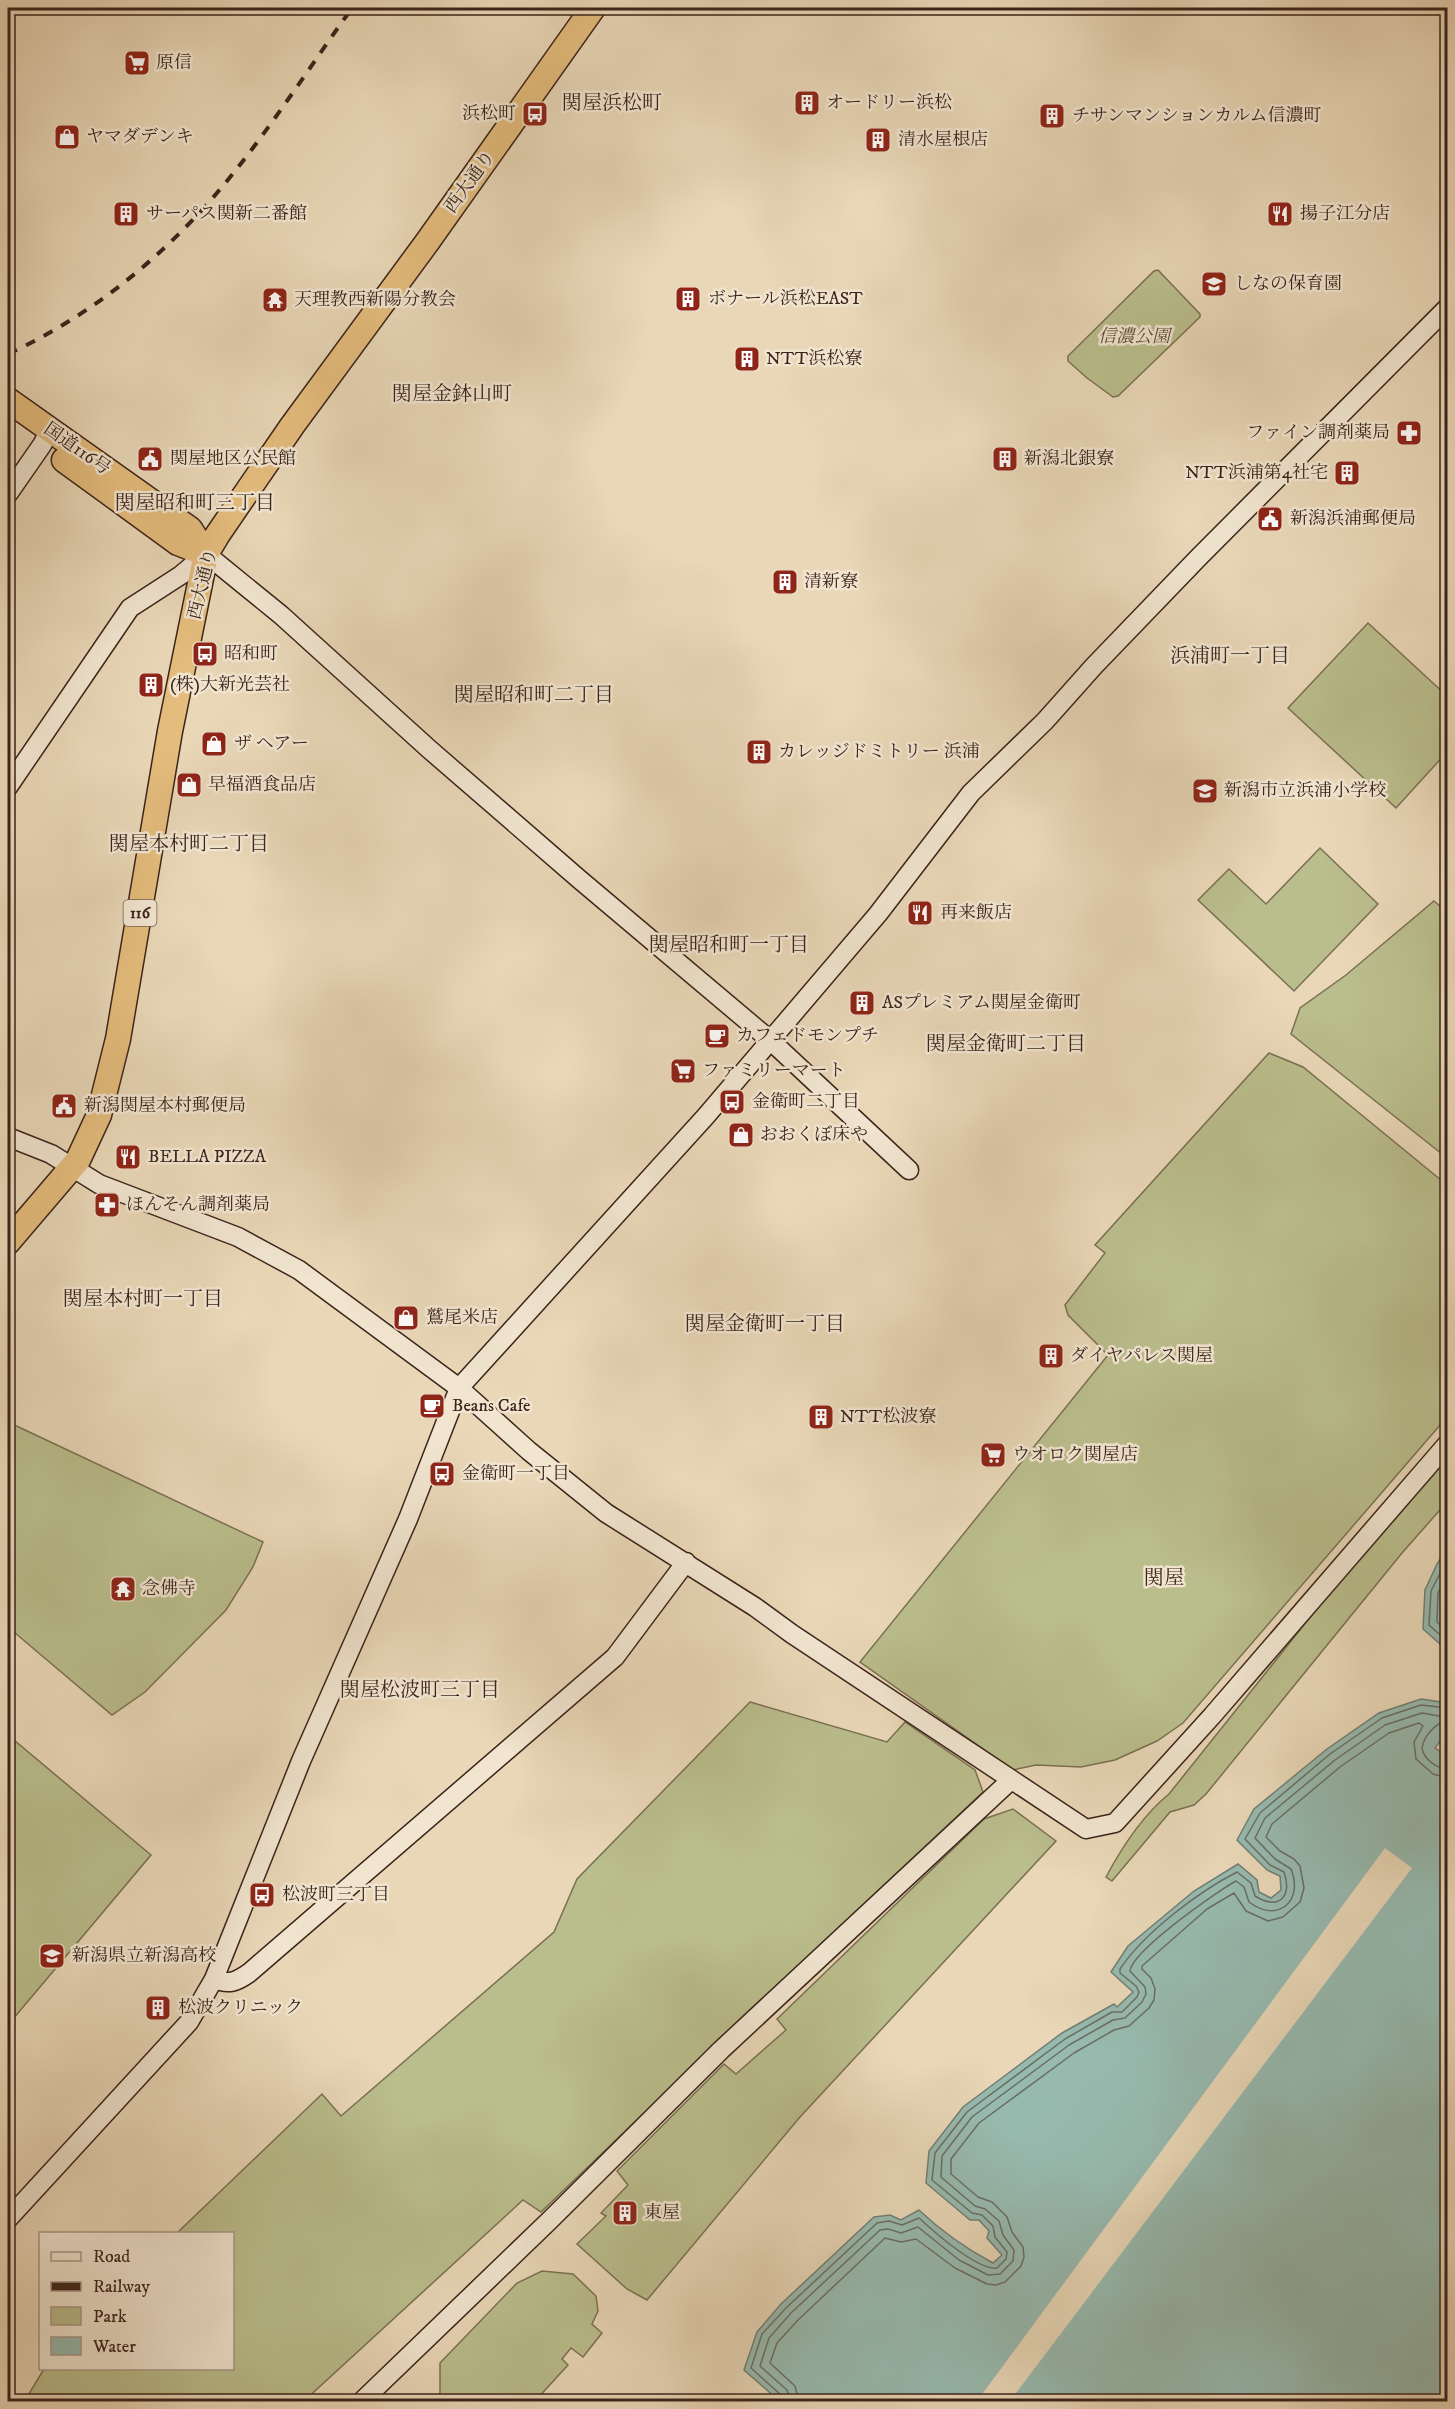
<svg xmlns="http://www.w3.org/2000/svg" width="1455" height="2409" viewBox="0 0 1455 2409" font-family="'IM FELL DW Pica','Noto Serif JP',serif">
	<style>
		.green { fill: #babd8c; stroke: #7a7054; stroke-width: 1.5 }
		.water { fill: #97baaf; stroke: #727e74; stroke-width: 1.5 }
		.pier { fill: #e9d7b7 }
		.lines { fill: none; stroke-linecap: round; stroke-linejoin: round }
		.shore { stroke: #696e65; stroke-width: 1.5 }
		.secondary-casing { stroke: #3b231b; stroke-width: 21 }
		.highway-casing { stroke: #3b231b; stroke-width: 27 }
		.secondary { stroke: #f1e5d0; stroke-width: 18 }
		.highway { stroke: #e4bc7c; stroke-width: 24 }
		.rail { stroke: #3b231b; stroke-width: 4; stroke-dasharray: 10 10; stroke-linecap: butt }
		.labels { text-anchor: middle; dominant-baseline: central; stroke-width: 5; stroke-linejoin: round; paint-order: stroke }
		.shield { fill: #f1e5d0; stroke: #725d51; stroke-width: 1.5 }
		.shield-label { font-size: 16px; font-weight: bold; fill: #3b231b }
		.poi-label { font-size: 18px; fill: #3b231b; stroke: #f1e5d0; text-anchor: start }
		.street-label { font-size: 18px; fill: #3b231b; stroke: #f1e5d0 }
		.park-label { font-size: 18px; font-style: italic; fill: #5b4a37; stroke: #f1e5d0 }
		.neighbourhood-label { font-size: 20px; fill: #3b231b; stroke: #f1e5d0 }
	</style>
	<rect width="100%" height="100%" fill="#e9d7b7"/>
	<filter id="stains"><feTurbulence type="fractalNoise" baseFrequency=".00333" numOctaves="4"/><feColorMatrix values="0 0 0 0 .2 0 0 0 0 .09 0 0 0 0 .02 0 0 0 .5 -.17"/></filter>
	<radialGradient id="worn" r=".72"><stop offset=".6" stop-color="#630" stop-opacity="0"/><stop offset="1" stop-color="#630" stop-opacity=".3"/></radialGradient>
	<path class="green" d="M1158 270 1200 314V317L1118 396 1113 397 1087 378 1068 361V356L1154 271Z
		M1368 623 1447 696V752L1396 808 1288 708Z
		M1320 848 1378 904 1294 991 1198 900 1229 869 1266 904Z
		M1434 901 1447 912V1158L1291 1034 1300 1008 1346 975Z
		M1269 1053 1303 1067 1447 1185V1417L1183 1723 1157 1741 1115 1760 1081 1767 1036 1765 1013 1770 860 1662 1108 1355 1068 1315 1065 1305 1105 1253 1095 1245Z
		M8 1422 263 1542 253 1567 226 1610 145 1692 112 1715 8 1627Z
		M1447 1456V1502L1402 1553 1206 1794 1194 1805 1170 1812 1112 1881 1106 1877C1122 1847 1142 1816 1169 1794L1351 1566Z
		M750 1702 887 1742 905 1722 975 1770 983 1792 753 2008 541 2212 523 2200 304 2401 24 2402 44 2369 232 2368V2234L177 2233 322 2094 341 2116 554 1932 577 1879Z
		M8 1735 151 1855 8 2025Z
		M1013 1809 1056 1841 800 2117 647 2300 627 2289 577 2244 606 2216 601 2213 628 2185 617 2171 724 2064 736 2074 786 2030 777 2019 984 1819Z
		M542 2271 573 2274 596 2296 598 2311 592 2324 602 2333 583 2357 571 2348 562 2359 568 2365 535 2401H443L440 2395V2363L517 2283Z"/>
	<path class="water" d="M1447 1548V1650L1423 1629 1425 1590 1437 1564Z
		M1421 1699 1447 1703V1732L1435 1748 1448 1757 1447 2401 776 2402 777 2399 744 2370 757 2332 781 2304 874 2217 890 2215 901 2220 919 2210C942 2232 965 2248 993 2263L1002 2255 987 2238 989 2231 979 2220H970L926 2183 929 2151 963 2107 1062 2033 1114 2004 1117 2007 1133 1992 1111 1972 1128 1946 1194 1891 1238 1864 1257 1880 1259 1892 1271 1898 1281 1890 1280 1876 1267 1870 1237 1840 1254 1809 1327 1749 1379 1713Z"/>
	<path class="pier" d="M1385 1848 1412 1868 1010 2401H977Z"/>
	<g class="lines">
		<path class="shore" d="M1448 1558 1431 1591 1429 1625 1448 1642
			M1448 1572 1438 1593 1437 1622 1448 1632
			M783 2402 781 2395 751 2368 762 2334 786 2308 877 2223 889 2221 902 2225 919 2218C933 2231 978 2271 997 2268L1006 2259 1007 2252 995 2237 993 2226 982 2215 972 2213 932 2180 935 2153 967 2112 1065 2039 1112 2012H1122L1137 1997 1139 1992 1136 1986 1120 1973V1969C1144 1933 1198 1892 1237 1872L1251 1883 1255 1896C1278 1911 1293 1897 1284 1872L1270 1865 1245 1839 1260 1813 1330 1754 1382 1718 1421 1705 1448 1708
			M790 2402 787 2390 760 2366 769 2338 791 2313 880 2230 888 2229 901 2233 918 2227 959 2260 988 2275 1000 2274 1013 2261 1014 2250 1003 2235 999 2221 985 2209 975 2206 941 2177 942 2156 972 2117 1069 2045 1113 2020 1125 2018 1142 2002 1146 1994 1145 1987 1130 1971C1132 1951 1216 1892 1236 1881L1244 1887 1249 1902C1278 1924 1304 1901 1291 1869L1275 1859 1255 1838 1265 1818 1335 1760 1385 1725 1422 1713 1445 1717V1721C1434 1725 1423 1737 1422 1749 1425 1760 1436 1768 1448 1769
			M799 2402 795 2386 770 2363 777 2343 798 2320 885 2238 901 2242 916 2239 955 2268 987 2284 996 2285 1005 2282 1021 2266 1024 2257 1023 2247 1012 2232 1007 2217 992 2202 978 2197 951 2174V2159L979 2123 1074 2053 1114 2030 1129 2026 1149 2008 1154 2000 1155 1989 1151 1978 1142 1969V1966L1207 1909 1234 1893 1246 1911 1268 1921 1283 1917 1300 1902 1304 1888 1300 1866 1294 1859 1280 1851 1266 1837 1272 1824 1340 1767 1389 1733 1419 1723 1423 1726 1414 1742 1416 1759 1433 1774 1448 1778"/>
		<g class="secondary-casing">
			<path id="secondary" d="M8 494 42 445 50 430
				M8 787 130 608 181 575 206 554 281 615 429 749 579 879 770 1040 909 1170
				M8 1137 51 1154 99 1184 238 1237 299 1270 459 1388 529 1451 606 1513 755 1607 792 1634 1086 1829 1115 1823 1212 1716 1448 1443
				M214 1979C229 1985 236 1982 249 1973L615 1657 686 1562
				M8 2219 189 2022 214 1979 301 1761 408 1519 459 1388 706 1116 878 914 971 793 1045 721 1094 666 1199 557 1448 307
				M361 2402 550 2220 721 2050 1011 1780"/>
		</g>
		<g class="highway-casing">
			<path id="highway" d="M8 400 190 529 206 554
				M64 460 178 543 206 554
				M8 1242 78 1160 99 1115 118 1039 170 731 206 554 218 534 292 426 428 241 593 8"/>
		</g>
		<use href="#secondary" class="secondary"/>
		<use href="#highway" class="highway"/>
		<path class="rail" d="M8 354C93 315 167 254 227 181 272 126 311 65 352 8"/>
	</g>
	<defs>
		<g id="supermarket-square" transform="scale(1.35)"><rect x="-9" y="-9" width="18" height="18" rx="4" fill="#8f2418" stroke="#f1e5d0"/><path d="M-6-5.5h2.5l.6 2H6L4.5 2H-2.5L-4.4-4H-6ZM-1.5 3.2a1.3 1.3 0 1 0 .1 0ZM3 3.2a1.3 1.3 0 1 0 .1 0Z" fill="#fff"/></g>
		<g id="building-square" transform="scale(1.35)"><rect x="-9" y="-9" width="18" height="18" rx="4" fill="#8f2418" stroke="#f1e5d0"/><path d="M-4-6H4V6H1V3H-1V6H-4ZM-2.5-4.3h1.7v1.8h-1.7ZM.8-4.3h1.7v1.8H.8ZM-2.5-1h1.7V.8h-1.7ZM.8-1h1.7V.8H.8Z" fill="#fff"/></g>
		<g id="bus-square" transform="scale(1.35)"><rect x="-9" y="-9" width="18" height="18" rx="4" fill="#8f2418" stroke="#f1e5d0"/><path d="M-5-6H5V4H4V6H2V4H-2V6H-4V4H-5ZM-3.5-4V0h7V-4ZM-3.5 1.2v1.5H-2V1.2ZM2 1.2v1.5H3.5V1.2Z" fill="#fff"/></g>
		<g id="shop-square" transform="scale(1.35)"><rect x="-9" y="-9" width="18" height="18" rx="4" fill="#8f2418" stroke="#f1e5d0"/><path d="M-5-2.5h2.3a2.7 3.5 0 0 1 5.4 0H5L5.5 6h-11ZM-1.5-2.5h3a1.5 2.3 0 0 0-3 0Z" fill="#fff"/></g>
		<g id="restaurant-square" transform="scale(1.35)"><rect x="-9" y="-9" width="18" height="18" rx="4" fill="#8f2418" stroke="#f1e5d0"/><path d="M-5-6h1v4h1v-4h1v4h1v-4h1v5L-1.5 .5V6h-2V.5L-5-1ZM5-6V6H3V1.5H1.5Q1.5-4 5-6Z" fill="#fff"/></g>
		<g id="school-square" transform="scale(1.35)"><rect x="-9" y="-9" width="18" height="18" rx="4" fill="#8f2418" stroke="#f1e5d0"/><path d="M0-5L7-2L0 1L-7-2ZM-4 1L0 2.5L4 1V4Q0 6-4 4Z" fill="#fff"/></g>
		<g id="temple-square" transform="scale(1.35)"><rect x="-9" y="-9" width="18" height="18" rx="4" fill="#8f2418" stroke="#f1e5d0"/><path d="M0-6L5-2H3V0L6.5 2.5H4V6H1.5V3h-3V6H-4V2.5H-6.5L-3 0V-2H-5Z" fill="#fff"/></g>
		<g id="pharmacy-square" transform="scale(1.35)"><rect x="-9" y="-9" width="18" height="18" rx="4" fill="#8f2418" stroke="#f1e5d0"/><path d="M-2-6h4v4h4v4h-4v4h-4v-4h-4v-4h4Z" fill="#fff"/></g>
		<g id="civic-square" transform="scale(1.35)"><rect x="-9" y="-9" width="18" height="18" rx="4" fill="#8f2418" stroke="#f1e5d0"/><path d="M-.6-6.5H3V-4.5H.6V-3L4-1V1h2V6H-6V1h2V-1L-.6-3ZM-1.2 2.5V6h2.4V2.5Z" fill="#fff"/></g>
		<g id="cafe-square" transform="scale(1.35)"><rect x="-9" y="-9" width="18" height="18" rx="4" fill="#8f2418" stroke="#f1e5d0"/><path d="M-5.5-4.5H6V0H3Q3 3.5 0 3.5H-2.5Q-5.5 3.5-5.5 0ZM3-3.2v2h1.7v-2ZM-6 4.5H4V6H-6Z" fill="#fff"/></g>
	</defs>
	<g fill-rule="evenodd">
		<use href="#supermarket-square" x="137" y="63"/>
		<use href="#building-square" x="807" y="103"/>
		<use href="#bus-square" x="535" y="114"/>
		<use href="#building-square" x="1052" y="116"/>
		<use href="#shop-square" x="67" y="137"/>
		<use href="#building-square" x="878" y="140"/>
		<use href="#building-square" x="126" y="214"/>
		<use href="#restaurant-square" x="1280" y="214"/>
		<use href="#school-square" x="1214" y="284"/>
		<use href="#building-square" x="688" y="299"/>
		<use href="#temple-square" x="275" y="300"/>
		<use href="#building-square" x="747" y="359"/>
		<use href="#pharmacy-square" x="1409" y="433"/>
		<use href="#civic-square" x="150" y="459"/>
		<use href="#building-square" x="1005" y="459"/>
		<use href="#building-square" x="1347" y="473"/>
		<use href="#civic-square" x="1270" y="519"/>
		<use href="#building-square" x="785" y="582"/>
		<use href="#bus-square" x="205" y="654"/>
		<use href="#building-square" x="151" y="685"/>
		<use href="#shop-square" x="214" y="744"/>
		<use href="#building-square" x="759" y="752"/>
		<use href="#shop-square" x="189" y="785"/>
		<use href="#school-square" x="1205" y="791"/>
		<use href="#restaurant-square" x="920" y="913"/>
		<use href="#building-square" x="862" y="1003"/>
		<use href="#cafe-square" x="717" y="1036"/>
		<use href="#supermarket-square" x="683" y="1071"/>
		<use href="#bus-square" x="732" y="1102"/>
		<use href="#civic-square" x="64" y="1106"/>
		<use href="#shop-square" x="741" y="1135"/>
		<use href="#restaurant-square" x="128" y="1157"/>
		<use href="#pharmacy-square" x="107" y="1205"/>
		<use href="#shop-square" x="406" y="1318"/>
		<use href="#building-square" x="1051" y="1356"/>
		<use href="#cafe-square" x="432" y="1406"/>
		<use href="#building-square" x="821" y="1417"/>
		<use href="#supermarket-square" x="993" y="1455"/>
		<use href="#bus-square" x="442" y="1474"/>
		<use href="#temple-square" x="123" y="1589"/>
		<use href="#bus-square" x="262" y="1895"/>
		<use href="#school-square" x="52" y="1956"/>
		<use href="#building-square" x="158" y="2008"/>
		<use href="#building-square" x="625" y="2213"/>
	</g>
	<g class="labels">
		<rect class="shield" x="123.5" y="900" width="33" height="26" rx="4.5"/>
		<g class="shield-label">
			<text x="140" y="913">116</text>
		</g>
		<g class="poi-label">
			<text x="156" y="63">原信</text>
			<text x="826" y="103">オードリー浜松</text>
			<text x="516" y="114" text-anchor="end">浜松町</text>
			<text x="1072" y="116">チサンマンションカルム信濃町</text>
			<text x="86" y="137">ヤマダデンキ</text>
			<text x="898" y="140">清水屋根店</text>
			<text x="146" y="214">サーパス関新二番館</text>
			<text x="1300" y="214">揚子江分店</text>
			<text x="1234" y="284">しなの保育園</text>
			<text x="708" y="299">ボナール浜松EAST</text>
			<text x="294" y="300">天理教西新陽分教会</text>
			<text x="766" y="359">NTT浜松寮</text>
			<text x="1390" y="433" text-anchor="end">ファイン調剤薬局</text>
			<text x="170" y="459">関屋地区公民館</text>
			<text x="1024" y="459">新潟北銀寮</text>
			<text x="1328" y="473" text-anchor="end">NTT浜浦第4社宅</text>
			<text x="1290" y="519">新潟浜浦郵便局</text>
			<text x="804" y="582">清新寮</text>
			<text x="224" y="654">昭和町</text>
			<text x="170" y="685">(株)大新光芸社</text>
			<text x="234" y="744">ザ ヘアー</text>
			<text x="778" y="752">カレッジドミトリー 浜浦</text>
			<text x="208" y="785">早福酒食品店</text>
			<text x="1224" y="791">新潟市立浜浦小学校</text>
			<text x="940" y="913">再来飯店</text>
			<text x="882" y="1003">ASプレミアム関屋金衛町</text>
			<text x="736" y="1036">カフェドモンプチ</text>
			<text x="702" y="1071">ファミリーマート</text>
			<text x="752" y="1102">金衛町二丁目</text>
			<text x="84" y="1106">新潟関屋本村郵便局</text>
			<text x="760" y="1135">おおくぼ床や</text>
			<text x="148" y="1157">BELLA PIZZA</text>
			<text x="126" y="1205">ほんそん調剤薬局</text>
			<text x="426" y="1318">鷲尾米店</text>
			<text x="1070" y="1356">ダイヤパレス関屋</text>
			<text x="452" y="1406">Beans Cafe</text>
			<text x="840" y="1417">NTT松波寮</text>
			<text x="1012" y="1455">ウオロク関屋店</text>
			<text x="462" y="1474">金衛町一丁目</text>
			<text x="142" y="1589">念佛寺</text>
			<text x="282" y="1895">松波町三丁目</text>
			<text x="72" y="1956">新潟県立新潟高校</text>
			<text x="178" y="2008">松波クリニック</text>
			<text x="644" y="2213">東屋</text>
		</g>
		<g class="street-label">
			<text transform="translate(470 182) rotate(-54)">西大通り</text>
			<text transform="translate(77 449) rotate(35)">国道116号</text>
			<text transform="translate(203 584) rotate(-76)">西大通り</text>
		</g>
		<g class="park-label">
			<text x="1134" y="337">信濃公園</text>
		</g>
		<g class="neighbourhood-label">
			<text x="612" y="103">関屋浜松町</text>
			<text x="452" y="394">関屋金鉢山町</text>
			<text x="195" y="503">関屋昭和町三丁目</text>
			<text x="1230" y="656">浜浦町一丁目</text>
			<text x="534" y="695">関屋昭和町二丁目</text>
			<text x="189" y="844">関屋本村町二丁目</text>
			<text x="729" y="945">関屋昭和町一丁目</text>
			<text x="1006" y="1044">関屋金衛町二丁目</text>
			<text x="143" y="1299">関屋本村町一丁目</text>
			<text x="765" y="1324">関屋金衛町一丁目</text>
			<text x="1164" y="1578">関屋</text>
			<text x="420" y="1690">関屋松波町三丁目</text>
		</g>
	</g>
	<rect width="1455" height="2409" fill="none" stroke="#e9d7b7" stroke-width="30"/>
	<rect x="9" y="9" width="1437" height="2391" fill="none" stroke="#3b231b" stroke-width="3"/>
	<rect x="15" y="15" width="1425" height="2379" fill="none" stroke="#3b231b" stroke-width="1.5"/>
	<rect x="39" y="2232" width="195" height="138" fill="#f1e5d0" stroke="#a89788" stroke-width="1.5"/>
	<rect x="51" y="2252" width="30" height="9" fill="#f1e5d0" stroke="#a89788" stroke-width="1.5"/>
	<text x="93" y="2262" font-size="18" fill="#3b231b">Road</text>
	<rect x="51" y="2282" width="30" height="9" fill="#3b231b" stroke="#a89788" stroke-width="1.5"/>
	<text x="93" y="2292" font-size="18" fill="#3b231b">Railway</text>
	<rect x="51" y="2307" width="30" height="18" fill="#babd8c" stroke="#a89788" stroke-width="1.5"/>
	<text x="93" y="2322" font-size="18" fill="#3b231b">Park</text>
	<rect x="51" y="2337" width="30" height="18" fill="#97baaf" stroke="#a89788" stroke-width="1.5"/>
	<text x="93" y="2352" font-size="18" fill="#3b231b">Water</text>
	<rect width="100%" height="100%" filter="url(#stains)"/>
	<rect width="100%" height="100%" fill="url(#worn)"/>
</svg>
